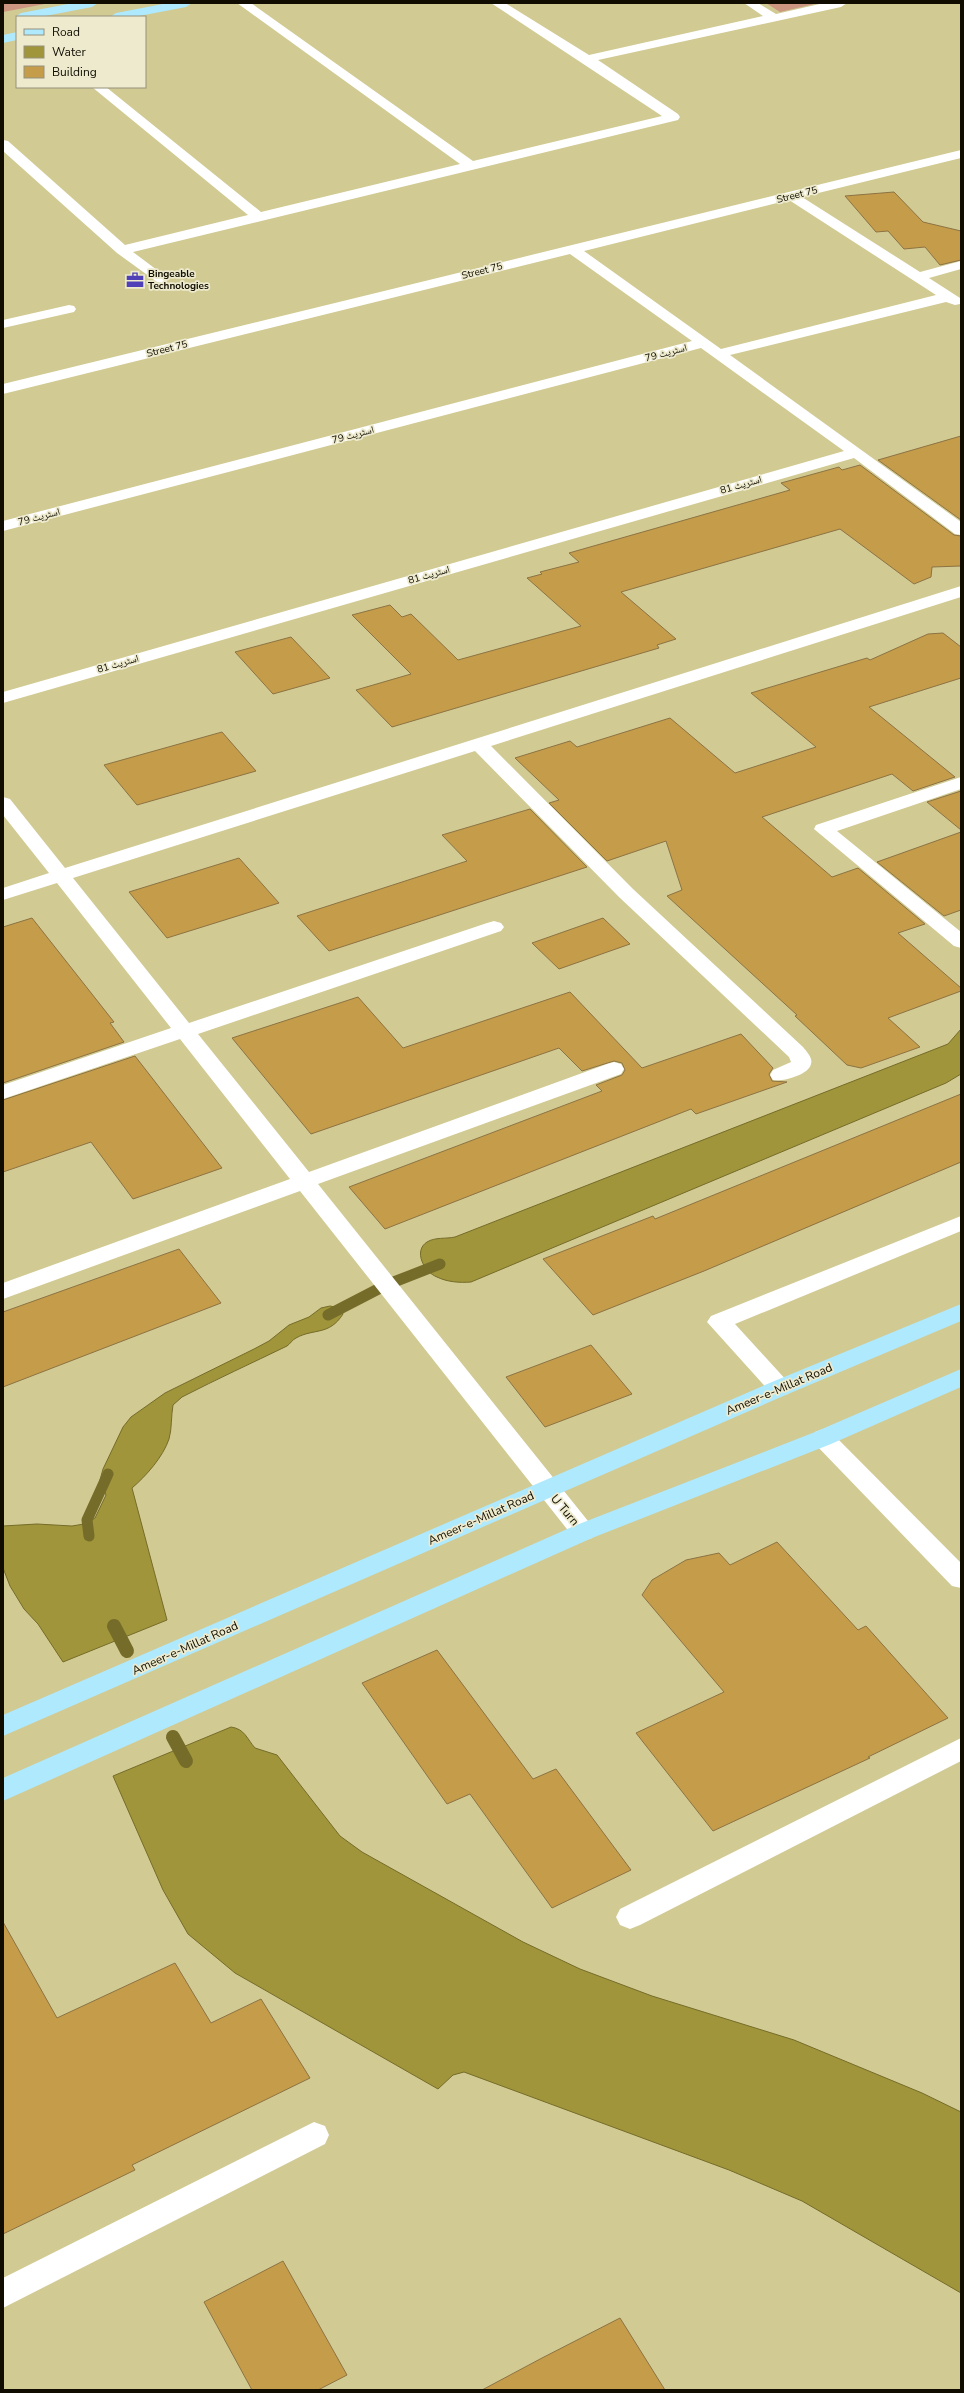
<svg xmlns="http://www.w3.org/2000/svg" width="964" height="2393" viewBox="0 0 964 2393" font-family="'Nunito Sans','Noto Naskh Arabic',sans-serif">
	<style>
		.green { fill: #cc9680 }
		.water { fill: #a0953a; stroke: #756c29 }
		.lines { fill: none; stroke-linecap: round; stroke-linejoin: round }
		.stream-far1 { stroke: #756c29; stroke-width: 11 }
		.stream { stroke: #756c29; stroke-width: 14 }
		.building { fill: #c59c49; stroke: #8c7343 }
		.minor { fill: #fff; fill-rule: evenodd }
		.major { fill: #afe9fe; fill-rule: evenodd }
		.labels { text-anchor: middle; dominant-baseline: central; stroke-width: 3.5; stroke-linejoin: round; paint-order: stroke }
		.far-street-label { font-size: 10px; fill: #100d00; stroke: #edeace }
		.far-poi-label { font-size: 10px; font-weight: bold; fill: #100d00; stroke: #edeace; text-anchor: start }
		.street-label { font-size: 12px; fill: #100d00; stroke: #edeace }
	</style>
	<rect width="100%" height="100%" fill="#d1ca93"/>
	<path class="green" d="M3 3H50L3 12Z
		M766 3H819L780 12Z"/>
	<path class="water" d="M961 1029V1074L946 1083 471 1282C460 1283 447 1282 437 1277 424 1272 413 1251 427 1242 435 1237 446 1239 455 1237L948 1044Z
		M330 1306 340 1308 343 1314C329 1336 314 1328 296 1338 292 1340 290 1344 287 1346 252 1363 217 1379 182 1397L173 1405C171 1416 172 1429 169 1439 163 1457 146 1476 132 1488L167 1620 63 1662 38 1624 24 1609 10 1586 3 1568V1526L37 1524 72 1526 84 1524 95 1518 106 1495 100 1480 103 1469 123 1427 131 1417 165 1393 254 1349 269 1341 289 1325 309 1317 321 1308Z
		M231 1727C245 1729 247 1739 255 1748L277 1755 340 1836 362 1852 523 1942 580 1969 652 1996 794 2040 922 2093 961 2112V2293L802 2201 729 2170 464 2072 453 2075 438 2089 235 1973 188 1934 163 1890 113 1776Z"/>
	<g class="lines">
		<path class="stream-far1" d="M328 1315 386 1285 440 1264
			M89 1536 87 1520 108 1474"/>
		<path class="stream" d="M114 1626 127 1651
			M173 1737 186 1761"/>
	</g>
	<path class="building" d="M894 192 923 222 961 231V260L940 265 925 247 904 249 888 231 876 232 845 196Z
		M961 436V520L878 460Z
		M860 465 954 535 961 536V566L932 567 931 577 914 584 840 529 621 592 676 639 657 645 659 648 392 727 356 690 411 674 352 615 390 605 402 617 411 614 458 660 581 626 527 578 542 574 540 572 579 562 569 553 790 490 781 483 839 467 842 470Z
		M943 633 961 647V678L869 707 955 777 913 791 892 774 762 817 832 877 858 868 925 924 898 933 961 988V991L888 1018 920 1047 861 1068 847 1065 795 1016 797 1015 667 896 682 890 666 841 607 861 549 803 559 800 515 758 570 741 577 747 670 718 735 773 816 747 751 693 867 658 870 660 928 634Z
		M291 637 330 678 273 694 235 652Z
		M222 732 256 771 137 805 104 765Z
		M961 791V830L927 802Z
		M530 809 587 867 329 951 297 916 467 861 442 835Z
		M961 832V910L944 916 877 862Z
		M239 858 279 903 167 938 129 892Z
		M32 918 114 1022 110 1023 124 1042 3 1083V927Z
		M603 918 630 944 559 969 532 943Z
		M570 992 642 1068 741 1034 773 1068 769 1074 772 1081 787 1082 696 1114 691 1109 385 1229 349 1187 602 1091 596 1085 622 1075 625 1070 622 1063 614 1061 582 1071 559 1048 311 1134 232 1038 358 997 403 1048Z
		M135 1056 222 1168 133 1199 91 1142 3 1172V1100Z
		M961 1094V1162L704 1271 593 1315 543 1259 653 1216 655 1219Z
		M179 1249 221 1303 3 1387V1312Z
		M591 1345 632 1394 545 1427 506 1377Z
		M777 1542 858 1630 866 1626 948 1718 868 1757 870 1758 713 1831 636 1733 724 1692 642 1595 652 1580 686 1560 719 1553 730 1565Z
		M437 1650 533 1779 556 1769 631 1870 552 1908 470 1794 447 1804 362 1683Z
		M3 1922 57 2018 175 1963 211 2023 261 1999 310 2078 132 2165 135 2170 3 2234Z
		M283 2261 347 2375 318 2390H252L204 2302Z
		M620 2318 665 2390H482L542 2358Z"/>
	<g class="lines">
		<path class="minor" d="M237 3H251L473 161 662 116 491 3H505L589 55 763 16 744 3H758L776 14 824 3H847L841 7 598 60 678 114 680 117 678 120 133 252 169 279 162 283 157 282 117 253 3 151V140L8 141 125 245 248 215 92 87H106L261 212 460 164Z
			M961 150V158L802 197 920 272 961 261V269L929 278 960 298V304L955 305 946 302 730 355 961 522V535L955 534 854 458 3 703V692L844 451 701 348 3 531V521L692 341 570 254 3 394V384ZM789 200 936 295 721 349 584 251Z
			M69 305 74 306 76 309 74 312 3 328V320Z
			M961 586V597L491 746 633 889 803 1047C807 1052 813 1058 811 1064 809 1075 782 1082 773 1080L770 1075 773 1070 791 1062 789 1057 619 897 475 751 73 878 189 1023 487 923 494 921 501 923 504 927 501 931 198 1034 309 1172 607 1064 614 1062 621 1064 624 1069 621 1074 318 1184 592 1526 595 1532 592 1538 583 1541 574 1538 300 1191 3 1299V1283L290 1179 180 1039 3 1099V1085L171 1028 57 883 3 900V888L49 873 3 815V797L10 799 65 868Z
			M961 777V789L837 831 961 932V948L954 946 814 829 816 825Z
			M961 1216V1231L735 1324 788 1382 792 1388 788 1394 780 1396 772 1394 707 1322 711 1316Z
			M823 1429 831 1432 961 1563V1588L952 1586 815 1444 811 1438 815 1432Z
			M961 1738V1761L640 1925 630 1929 620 1925 616 1917 620 1909Z
			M314 2122 325 2126 329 2135 325 2144 3 2308V2278Z"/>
		<path class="major" d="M73 3H98L92 7 40 17H17V20L15 17 21 13Z
			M168 3H192L186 7 134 17H110L116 13Z
			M17 32V40L3 43V35Z
			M961 1304V1321L788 1394 3 1736V1715L772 1382Z
			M961 1369V1387L831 1444 592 1538 3 1801V1778L574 1526 815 1432Z"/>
	</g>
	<defs>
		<g id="office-bare" transform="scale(1.38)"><path d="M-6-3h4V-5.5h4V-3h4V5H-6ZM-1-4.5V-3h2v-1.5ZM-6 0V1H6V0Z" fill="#4f40b7" stroke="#edeace" stroke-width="2.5" paint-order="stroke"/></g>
	</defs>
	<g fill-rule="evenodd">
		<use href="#office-bare" x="135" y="280"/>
	</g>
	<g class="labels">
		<g class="far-street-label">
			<text transform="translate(797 195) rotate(-14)">Street 75</text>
			<text transform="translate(482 271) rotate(-14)">Street 75</text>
			<text transform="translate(167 349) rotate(-14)">Street 75</text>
			<text transform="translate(666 353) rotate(-15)">اسٹریٹ 79</text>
			<text transform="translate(353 435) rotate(-15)">اسٹریٹ 79</text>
			<text transform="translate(741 485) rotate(-16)">اسٹریٹ 81</text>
			<text transform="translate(39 517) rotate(-15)">اسٹریٹ 79</text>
			<text transform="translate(429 575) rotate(-16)">اسٹریٹ 81</text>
			<text transform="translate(118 664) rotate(-16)">اسٹریٹ 81</text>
		</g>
		<g class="far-poi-label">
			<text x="148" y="274">Bingeable<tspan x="148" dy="12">Technologies</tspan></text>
		</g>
		<g class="street-label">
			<text transform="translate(779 1389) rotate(-23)">Ameer-e-Millat Road</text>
			<text transform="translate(565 1510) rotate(50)">U Turn</text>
			<text transform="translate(481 1518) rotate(-24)">Ameer-e-Millat Road</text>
			<text transform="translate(185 1648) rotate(-24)">Ameer-e-Millat Road</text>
		</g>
	</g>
	<rect width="964" height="2393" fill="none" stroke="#100d00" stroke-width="8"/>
	<rect x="16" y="16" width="130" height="72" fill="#edeace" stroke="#95927c"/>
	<rect x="24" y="29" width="20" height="6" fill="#afe9fe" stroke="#95927c"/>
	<text x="52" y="36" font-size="12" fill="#100d00">Road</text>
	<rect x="24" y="46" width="20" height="12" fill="#a0953a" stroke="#95927c"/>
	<text x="52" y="56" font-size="12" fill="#100d00">Water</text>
	<rect x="24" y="66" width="20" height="12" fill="#c59c49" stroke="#95927c"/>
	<text x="52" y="76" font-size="12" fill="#100d00">Building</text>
</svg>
